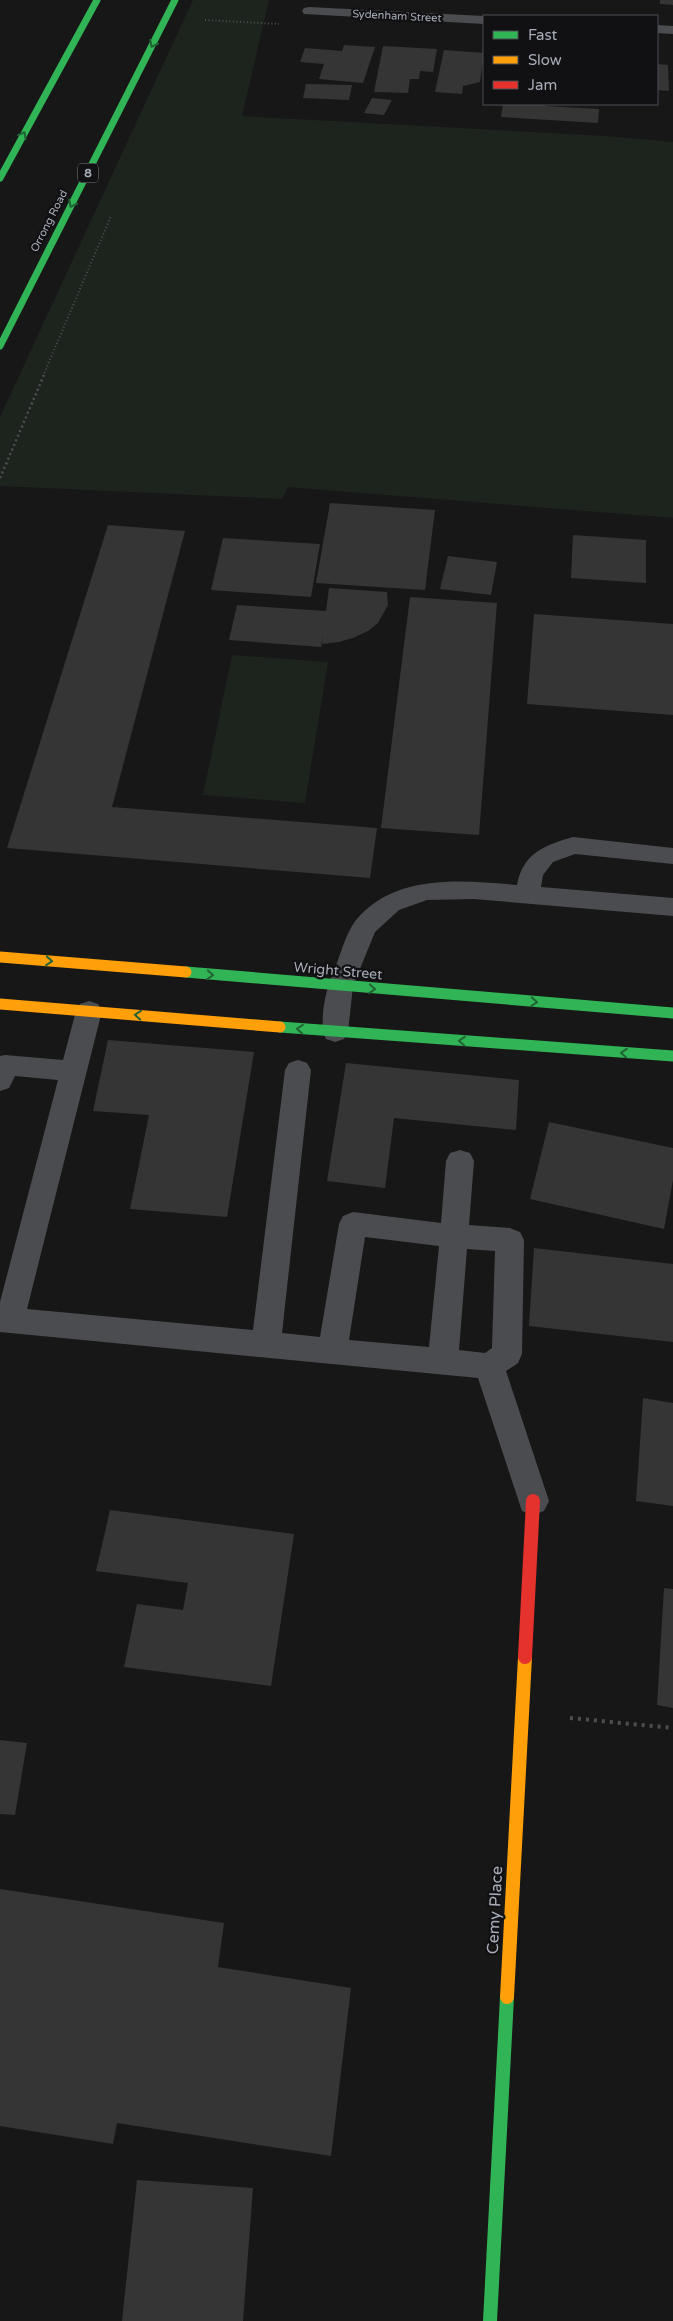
<svg xmlns="http://www.w3.org/2000/svg" width="673" height="2321" viewBox="0 0 673 2321" font-family="'Varela Round',sans-serif">
	<style>
		.green { fill: #1d241e }
		.building { fill: #353536 }
		.lines { fill: none; stroke-linecap: round; stroke-linejoin: round }
		.path-far2 { stroke: #4d4e52; stroke-width: 2; stroke-dasharray: 1 2.5; stroke-linecap: butt }
		.path-far1 { stroke: #4d4e52; stroke-width: 2.5; stroke-dasharray: 2 3; stroke-linecap: butt }
		.path { stroke: #4d4e52; stroke-width: 4; stroke-dasharray: 3 5; stroke-linecap: butt }
		.lane { fill: #4b4c50; fill-rule: evenodd }
		.street { fill: #4b4c50; fill-rule: evenodd }
		.fast-far2 { stroke: #30b455; stroke-width: 7 }
		.fast-far1 { stroke: #30b455; stroke-width: 11 }
		.fast { stroke: #30b455; stroke-width: 14 }
		.slow-far1 { stroke: #ff9f0a; stroke-width: 11 }
		.slow { stroke: #ff9f0a; stroke-width: 14 }
		.jam { stroke: #e5322d; stroke-width: 14 }
		.oneway { stroke: #206234 }
		.labels { text-anchor: middle; dominant-baseline: central; stroke-width: 4.5; stroke-linejoin: round; paint-order: stroke }
		.far-street-label { font-size: 11px; fill: #a8adb8; stroke: #111113 }
		.shield { fill: #111113; stroke: #7b7e86; stroke-width: 1 }
		.shield-label { font-size: 12px; font-weight: bold; fill: #a8adb8 }
		.street-label { font-size: 14px; fill: #a8adb8; stroke: #111113 }
		.near-street-label { font-size: 16px; fill: #a8adb8; stroke: #111113 }
	</style>
	<rect width="100%" height="100%" fill="#171717"/>
	<path class="green" d="M193 0H269L242 116 605 136 673 142V518L288 487 282 499 0 486V417Z
		M232 655 328 662 305 803 203 795Z"/>
	<path class="building" d="M660 0H673V5L660 4Z
		M344 45 375 47 363 83 319 79 324 64 300 62 305 48 342 51Z
		M383 46 437 49 433 72 420 71 419 79H410L408 93 374 92Z
		M444 50 484 53 480 82 463 86 462 94 435 92Z
		M657 64 668 65 669 91 657 90Z
		M306 84 352 85 349 100 303 98Z
		M372 98 392 100 384 115 364 113Z
		M503 104H545V106L599 109 598 123 501 117Z
		M330 503 435 510 425 590 316 583Z
		M108 525 185 531 112 807 377 828 370 878 7 848Z
		M573 535 646 540V583L571 578Z
		M223 538 320 544 311 597 211 590Z
		M448 556 497 562 491 595 440 589Z
		M329 588 387 592 388 605 378 623 368 631 353 638 339 642 322 644 323 635 321 647 229 640 237 605 326 611Z
		M410 597 497 603 479 835 381 828Z
		M534 614 673 624V715L527 704Z
		M108 1040 254 1052 227 1217 130 1209 149 1115 93 1111Z
		M346 1063 519 1080 516 1130 394 1118 385 1188 327 1181Z
		M549 1122 673 1148V1180L664 1229 530 1199Z
		M534 1248 673 1264V1342L529 1326Z
		M643 1398 673 1403V1506L636 1501Z
		M110 1510 294 1534 271 1686 124 1667 137 1604 183 1610 188 1583 96 1571Z
		M664 1588 673 1589V1708L657 1705Z
		M0 1740 27 1743 15 1815 0 1814Z
		M0 1889 224 1923 218 1967 351 1988 331 2156 117 2123 113 2144 0 2126Z
		M137 2180 253 2188 243 2321H122Z"/>
	<g class="lines">
		<path class="path-far2" d="M205 20 279 24
			M43 376 111 216"/>
		<path class="path-far1" d="M0 478 44 375"/>
		<path class="path" d="M570 1718 673 1728"/>
		<path class="lane" d="M573 837 673 848V864L575 854 553 862 543 875 541 887 673 898V916L474 899 427 900 399 910 375 932 353 986 348 1032 344 1039 335 1042 326 1039C318 1024 326 988 333 973 340 957 345 934 356 920 395 873 462 880 517 885 523 853 545 845 573 837Z
			M89 1001 98 1004 102 1011 27 1309 253 1330 285 1070 289 1063 298 1060 307 1063 311 1070 282 1333 320 1337 339 1224 343 1216 353 1212 441 1223 446 1161 450 1153 460 1150 470 1153 474 1161 469 1225 510 1228 520 1232 524 1240 522 1354 518 1363 506 1371 549 1501 544 1511 533 1515 522 1511 478 1378 0 1332V1302L58 1080 15 1076 9 1088 0 1091V1056L5 1055 63 1060 76 1011 80 1004ZM365 1237 439 1246 429 1347 349 1340ZM467 1249 495 1251 492 1348 485 1353 459 1350Z"/>
		<path class="street" d="M309 7 484 16H486H484V24L304 14 302 11 304 8Z
			M657 25 673 26V34L657 33Z"/>
		<path class="fast-far2" d="M0 178 97 0
			M0 346 175 0"/>
		<path class="fast-far1" d="M186 972 673 1013
			M280 1027 673 1056"/>
		<path class="fast" d="M490 2321 507 1997"/>
		<path class="slow-far1" d="M0 957 186 972
			M0 1004 280 1027"/>
		<path class="slow" d="M507 1997 525 1657"/>
		<path class="jam" d="M525 1657 533 1501"/>
	</g>
	<defs><path id="oneway-chevron" d="M-2-3.5L2.5 0L-2 3.5" fill="none" stroke-width="1.6" stroke-linecap="round" stroke-linejoin="round" transform="scale(1.25)"/></defs>
	<g class="oneway">
		<use href="#oneway-chevron" transform="translate(153 44) rotate(117)"/>
		<use href="#oneway-chevron" transform="translate(23 135) rotate(-61)"/>
		<use href="#oneway-chevron" transform="translate(72 204) rotate(117)"/>
		<use href="#oneway-chevron" transform="translate(49 961) rotate(5)"/>
		<use href="#oneway-chevron" transform="translate(210 975) rotate(5)"/>
		<use href="#oneway-chevron" transform="translate(372 989) rotate(5)"/>
		<use href="#oneway-chevron" transform="translate(534 1002) rotate(5)"/>
		<use href="#oneway-chevron" transform="translate(138 1015) rotate(-175)"/>
		<use href="#oneway-chevron" transform="translate(300 1029) rotate(-175)"/>
		<use href="#oneway-chevron" transform="translate(462 1041) rotate(-176)"/>
		<use href="#oneway-chevron" transform="translate(624 1053) rotate(-176)"/>
	</g>
	<g class="labels">
		<g class="far-street-label">
			<text transform="translate(397 16) rotate(3)">Sydenham Street</text>
			<text transform="translate(49 221) rotate(-63)">Orrong Road</text>
		</g>
		<rect class="shield" x="78" y="163.5" width="20" height="19" rx="4"/>
		<g class="shield-label">
			<text x="88" y="173">8</text>
		</g>
		<g class="street-label">
			<text transform="translate(338 971) rotate(5)">Wright Street</text>
		</g>
		<g class="near-street-label">
			<text transform="translate(495 1910) rotate(-87)">Cemy Place</text>
		</g>
	</g>
	<rect x="483" y="15" width="175" height="90" fill="#111113" stroke="#4d4f55"/>
	<rect x="493" y="31" width="25" height="8" fill="#30b455" stroke="#4d4f55"/>
	<text x="528" y="40" font-size="15" fill="#a8adb8">Fast</text>
	<rect x="493" y="56" width="25" height="8" fill="#ff9f0a" stroke="#4d4f55"/>
	<text x="528" y="65" font-size="15" fill="#a8adb8">Slow</text>
	<rect x="493" y="81" width="25" height="8" fill="#e5322d" stroke="#4d4f55"/>
	<text x="528" y="90" font-size="15" fill="#a8adb8">Jam</text>
</svg>
